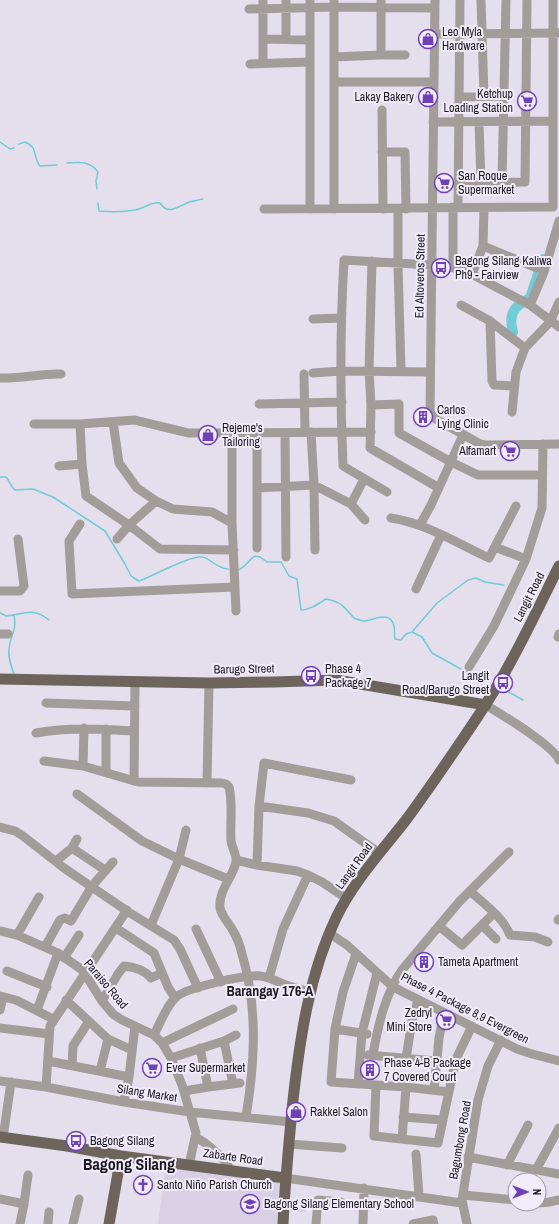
<svg xmlns="http://www.w3.org/2000/svg" width="559" height="1224" viewBox="0 0 559 1224" font-family="'Archivo Narrow',sans-serif">
	<style>
		.built { fill: #d9d0e5 }
		.lines { fill: none; stroke-linecap: round; stroke-linejoin: round }
		.stream { stroke: #72ccd5; stroke-width: 1.5 }
		.river { stroke: #72ccd5; stroke-width: 10 }
		.minor { stroke: #a29d98; stroke-width: 9 }
		.major { stroke: #6d655c; stroke-width: 11 }
		.labels { text-anchor: middle; dominant-baseline: central; stroke-width: 4; stroke-linejoin: round; paint-order: stroke }
		.poi-label { font-size: 12px; fill: #1b191e; stroke: #f1ebfa; text-anchor: start }
		.street-label { font-size: 12px; fill: #1b191e; stroke: #f1ebfa }
		.quarter-label { font-size: 14px; font-weight: bold; fill: #1b191e; stroke: #f1ebfa }
		.district-label { font-size: 16px; font-weight: bold; fill: #1b191e; stroke: #f1ebfa }
	</style>
	<rect width="100%" height="100%" fill="#e4deed"/>
	<path class="built" d="M166 1165 282 1181 280 1224H158Z
		M291 1199 305 1200V1212H290Z"/>
	<g class="lines">
		<path class="stream" d="M0 142 10 149 14 148
			M19 144 25 142C39 148 32 156 40 166L57 165
			M67 163C80 162 90 161 98 172L96 181 97 189
			M98 203 99 211C111 212 124 212 135 210 144 209 151 201 160 203 168 216 179 206 189 202 194 201 198 200 203 199
			M0 477H6C10 481 10 486 15 490L33 489 53 497 105 531 125 564 131 576 139 581C153 576 191 555 203 557 211 559 216 568 228 569
			M238 570C246 567 248 560 255 556L260 557 267 562H281L289 576 297 579 301 610C310 610 318 604 326 599 342 602 344 607 354 618 357 619 361 621 364 621 374 620 390 610 394 626 395 630 394 635 395 639L401 640 406 634 412 632 437 603 468 580 476 578 485 582 504 585
			M0 613 6 616C25 614 33 607 49 620
			M14 615C17 633 10 634 9 649 8 658 11 666 14 674
			M412 632 422 637 432 653 479 679
			M500 687 523 700"/>
		<path class="river" d="M513 332C508 314 514 306 530 298L543 259"/>
		<path class="minor" d="M263 0V63
			M310 0V209
			M334 0V209
			M381 0V55
			M435 0 430 412 434 418 480 444 485 445 559 444
			M481 0 484 96
			M249 9 334 7 435 8
			M434 34 558 33
			M264 39 310 40
			M286 39V0
			M334 57 381 55H405
			M250 64 310 62
			M334 82H434
			M459 97 504 96
			M382 110 383 209
			M433 122 553 121
			M479 122 481 183
			M382 152H405L406 209
			M502 182 506 0
			M458 183 525 182 527 0
			M453 207V267
			M458 207 460 0
			M264 209 553 207V0
			M398 209V264L401 371
			M483 246 537 268
			M372 261 369 371 371 405 370 448 439 488
			M472 274 483 246 484 208
			M461 305 490 321 525 348
			M530 305 544 272 559 221
			M313 319 341 318
			M490 321 492 381 494 385 513 386
			M313 373 341 371 430 372
			M304 374 305 432
			M0 378C21 379 41 373 61 374
			M259 404 342 402
			M371 405 399 404V433L451 462 478 475H542
			M512 412 516 372 525 348 550 322 559 302
			M113 422 119 463 137 488 156 501 173 509 212 512 232 523
			M34 424H80L135 420 189 433 371 432
			M80 424 82 464 86 496 129 525 160 549 234 550
			M257 432V548
			M311 432 314 485 315 550
			M232 433V523L236 611
			M285 433 286 557
			M59 466 82 464
			M257 488 314 485 351 504 365 520
			M387 492 343 466C340 398 340 329 344 260L432 265 462 269 530 305 559 327
			M351 504 364 479
			M391 518C425 523 457 543 489 558L516 506
			M80 524 69 541 72 594 235 587
			M420 525 431 505 463 435
			M117 539 129 525 156 501
			M495 547 526 559
			M416 589 441 535
			M0 591H20L24 586 18 539
			M0 634H8
			M558 637 559 634
			M469 667 494 626 526 559 542 508 543 444
			M46 703 135 706
			M486 705C502 715 553 745 559 760
			M106 729V772
			M36 733C70 727 100 729 134 731
			M44 761 83 766 138 782 222 783 226 784 229 787C233 800 230 826 231 841 232 848 237 855 236 862 233 877 218 891 220 908 221 915 228 922 232 929 237 937 240 945 242 954 258 1008 255 1061 246 1117
			M83 766 84 728
			M134 781 135 682
			M207 783 209 683
			M77 794 142 841 179 859 228 879
			M259 806 308 813 334 821 379 853
			M0 827 15 831 23 836 64 868 130 913 174 940 180 949 198 988
			M72 848 105 870
			M236 860 257 865 297 871 308 875 322 882 346 898
			M56 861 72 848 77 839
			M257 865 259 806 264 763 351 780
			M470 891C484 904 503 917 510 935L535 937 548 942
			M558 920 559 919
			M151 925 179 859 186 830
			M482 925 496 939
			M439 926 462 945 494 913
			M116 928 154 953 168 987 175 998
			M196 929 221 982
			M0 931 17 935 58 953 81 969 85 974 102 1001 113 1014 122 1020 154 1035 162 1043 171 1058 182 1085 196 1133 189 1165
			M329 933 347 945 392 986 401 991 517 1049 532 1054 559 1061
			M17 935 39 897
			M45 947 60 920 65 918 71 921 92 886 113 862
			M356 954 343 992 335 1029 331 1082 406 1087 449 1092
			M64 958 79 935
			M7 971 47 987
			M269 978 283 929 308 875
			M0 996 16 1000 53 1019
			M66 1000 108 1039 132 1050
			M102 1001 118 974 124 966C134 967 145 970 151 978L162 973
			M0 1010 3 997
			M37 1010 58 953
			M0 1028 49 1034
			M335 1029 367 1034
			M154 1035C160 1023 166 1007 175 998 184 988 247 974 260 976 270 977 278 982 286 985 294 988 302 990 310 992
			M224 1041 233 1084
			M162 1043 233 1009
			M200 1048 208 1087
			M373 1054C378 1026 385 994 402 970L459 902 509 852
			M368 1055 436 1061
			M171 1058 224 1041 236 1035
			M406 1058 412 1021 418 1000
			M48 1061 129 1077
			M72 1066 73 1046 89 1021
			M100 1071 108 1039
			M0 1081 46 1087 124 1102 190 1112 291 1122
			M358 1084 362 1033 377 973
			M376 1085 374 1136 438 1143 456 1059 472 1026
			M46 1087 50 1026 127 910
			M434 1090 439 1038 444 1013
			M184 1091 208 1087 240 1083
			M124 1102 129 1077 135 1026
			M403 1117 443 1120
			M3 1138 11 1082
			M196 1138C205 1141 228 1161 230 1170
			M402 1139 406 1087
			M289 1144 342 1148
			M416 1154 419 1196
			M468 1157 559 1174
			M507 1165 528 1125
			M536 1170 559 1128
			M285 1178 462 1203
			M463 1195 515 1200
			M0 1199 24 1204
			M539 1203 549 1202 559 1200
			M20 1224 24 1204 28 1175
			M48 1224 49 1212
			M73 1224 79 1199
			M316 1224 318 1200 341 1202
			M363 1224 364 1188
			M413 1224 433 1220 434 1224
			M467 1224 462 1200 478 1100 488 1066 501 1040"/>
		<path class="major" d="M0 679 209 683 274 682 336 680 486 705
			M0 1137 67 1146 121 1156 285 1178
			M109 1224 121 1156
			M283 1224C285 1182 289 1141 293 1100 300 1038 309 975 336 918 353 882 381 852 406 820 416 807 426 792 436 778 459 744 484 710 504 674 524 639 541 602 559 566"/>
	</g>
	<defs>
		<g id="shop-ring" transform="scale(1)"><circle r="9.5" fill="#f1ebfa" stroke="#6f41b8" stroke-width="1.5"/><path d="M-5-2.5h2.3a2.7 3.5 0 0 1 5.4 0H5L5.5 6h-11ZM-1.5-2.5h3a1.5 2.3 0 0 0-3 0Z" fill="#6f41b8"/></g>
		<g id="supermarket-ring" transform="scale(1)"><circle r="9.5" fill="#f1ebfa" stroke="#6f41b8" stroke-width="1.5"/><path d="M-6-5.5h2.5l.6 2H6L4.5 2H-2.5L-4.4-4H-6ZM-1.5 3.2a1.3 1.3 0 1 0 .1 0ZM3 3.2a1.3 1.3 0 1 0 .1 0Z" fill="#6f41b8"/></g>
		<g id="bus-ring" transform="scale(1)"><circle r="9.5" fill="#f1ebfa" stroke="#6f41b8" stroke-width="1.5"/><path d="M-5-6H5V4H4V6H2V4H-2V6H-4V4H-5ZM-3.5-4V0h7V-4ZM-3.5 1.2v1.5H-2V1.2ZM2 1.2v1.5H3.5V1.2Z" fill="#6f41b8"/></g>
		<g id="building-ring" transform="scale(1)"><circle r="9.5" fill="#f1ebfa" stroke="#6f41b8" stroke-width="1.5"/><path d="M-4-6H4V6H1V3H-1V6H-4ZM-2.5-4.3h1.7v1.8h-1.7ZM.8-4.3h1.7v1.8H.8ZM-2.5-1h1.7V.8h-1.7ZM.8-1h1.7V.8H.8Z" fill="#6f41b8"/></g>
		<g id="church-ring" transform="scale(1)"><circle r="9.5" fill="#f1ebfa" stroke="#6f41b8" stroke-width="1.5"/><path d="M-1.2-6h2.4v3.5h3.3v2.4h-3.3V6h-2.4V-.1h-3.3v-2.4h3.3Z" fill="#6f41b8"/></g>
		<g id="school-ring" transform="scale(1)"><circle r="9.5" fill="#f1ebfa" stroke="#6f41b8" stroke-width="1.5"/><path d="M0-5L7-2L0 1L-7-2ZM-4 1L0 2.5L4 1V4Q0 6-4 4Z" fill="#6f41b8"/></g>
	</defs>
	<g fill-rule="evenodd">
		<use href="#shop-ring" x="428" y="39"/>
		<use href="#shop-ring" x="428" y="97"/>
		<use href="#supermarket-ring" x="527" y="101"/>
		<use href="#supermarket-ring" x="444" y="183"/>
		<use href="#bus-ring" x="441" y="268"/>
		<use href="#building-ring" x="423" y="417"/>
		<use href="#shop-ring" x="208" y="435"/>
		<use href="#supermarket-ring" x="510" y="451"/>
		<use href="#bus-ring" x="311" y="676"/>
		<use href="#bus-ring" x="503" y="683"/>
		<use href="#building-ring" x="424" y="962"/>
		<use href="#supermarket-ring" x="446" y="1020"/>
		<use href="#supermarket-ring" x="152" y="1068"/>
		<use href="#building-ring" x="370" y="1070"/>
		<use href="#shop-ring" x="296" y="1112"/>
		<use href="#bus-ring" x="76" y="1141"/>
		<use href="#church-ring" x="143" y="1185"/>
		<use href="#school-ring" x="250" y="1204"/>
	</g>
	<g class="labels">
		<g class="poi-label">
			<text x="442" y="32">Leo Myla<tspan x="442" dy="14">Hardware</tspan></text>
			<text x="513" y="94" text-anchor="end">Ketchup<tspan x="513" dy="14">Loading Station</tspan></text>
			<text x="414" y="97" text-anchor="end">Lakay Bakery</text>
			<text x="458" y="176">San Roque<tspan x="458" dy="14">Supermarket</tspan></text>
			<text x="455" y="261">Bagong Silang Kaliwa<tspan x="455" dy="14">Ph9 - Fairview</tspan></text>
			<text x="437" y="410">Carlos<tspan x="437" dy="14">Lying Clinic</tspan></text>
			<text x="222" y="428">Rejeme's<tspan x="222" dy="14">Tailoring</tspan></text>
			<text x="496" y="451" text-anchor="end">Alfamart</text>
			<text x="325" y="669">Phase 4<tspan x="325" dy="14">Package 7</tspan></text>
			<text x="489" y="676" text-anchor="end">Langit<tspan x="489" dy="14">Road/Barugo Street</tspan></text>
			<text x="438" y="962">Tameta Apartment</text>
			<text x="432" y="1013" text-anchor="end">Zedryl<tspan x="432" dy="14">Mini Store</tspan></text>
			<text x="384" y="1063">Phase 4-B Package<tspan x="384" dy="14">7 Covered Court</tspan></text>
			<text x="166" y="1068">Ever Supermarket</text>
			<text x="310" y="1112">Rakkel Salon</text>
			<text x="90" y="1141">Bagong Silang</text>
			<text x="157" y="1185">Santo Niño Parish Church</text>
			<text x="264" y="1204">Bagong Silang Elementary School</text>
		</g>
		<g class="street-label">
			<text transform="translate(420 276) rotate(-89)">Ed Altoveros Street</text>
			<text transform="translate(529 597) rotate(-63)">Langit Road</text>
			<text transform="translate(244 669) rotate(-1)">Barugo Street</text>
			<text transform="translate(354 866) rotate(-54)">Langit Road</text>
			<text transform="translate(106 984) rotate(50)">Paraiso Road</text>
			<text transform="translate(465 1008) rotate(27)">Phase 4 Package 8,9 Evergreen</text>
			<text transform="translate(147 1093) rotate(9)">Silang Market</text>
			<text transform="translate(460 1140) rotate(-80)">Bagumbong Road</text>
			<text transform="translate(233 1157) rotate(8)">Zabarte Road</text>
		</g>
		<g class="quarter-label">
			<text x="270" y="991">Barangay 176-A</text>
		</g>
		<g class="district-label">
			<text x="129" y="1164">Bagong Silang</text>
		</g>
	</g>
	<g transform="translate(527 1192) rotate(90)"><circle r="19" fill="#f1ebfa" stroke="#9b97a2"/>
	<path d="M0-3L7 15L0 10L-7 15Z" fill="#6f41b8"/>
	<text y="-6" font-size="11" font-weight="bold" text-anchor="middle" fill="#1b191e">N</text>
	</g>
</svg>
